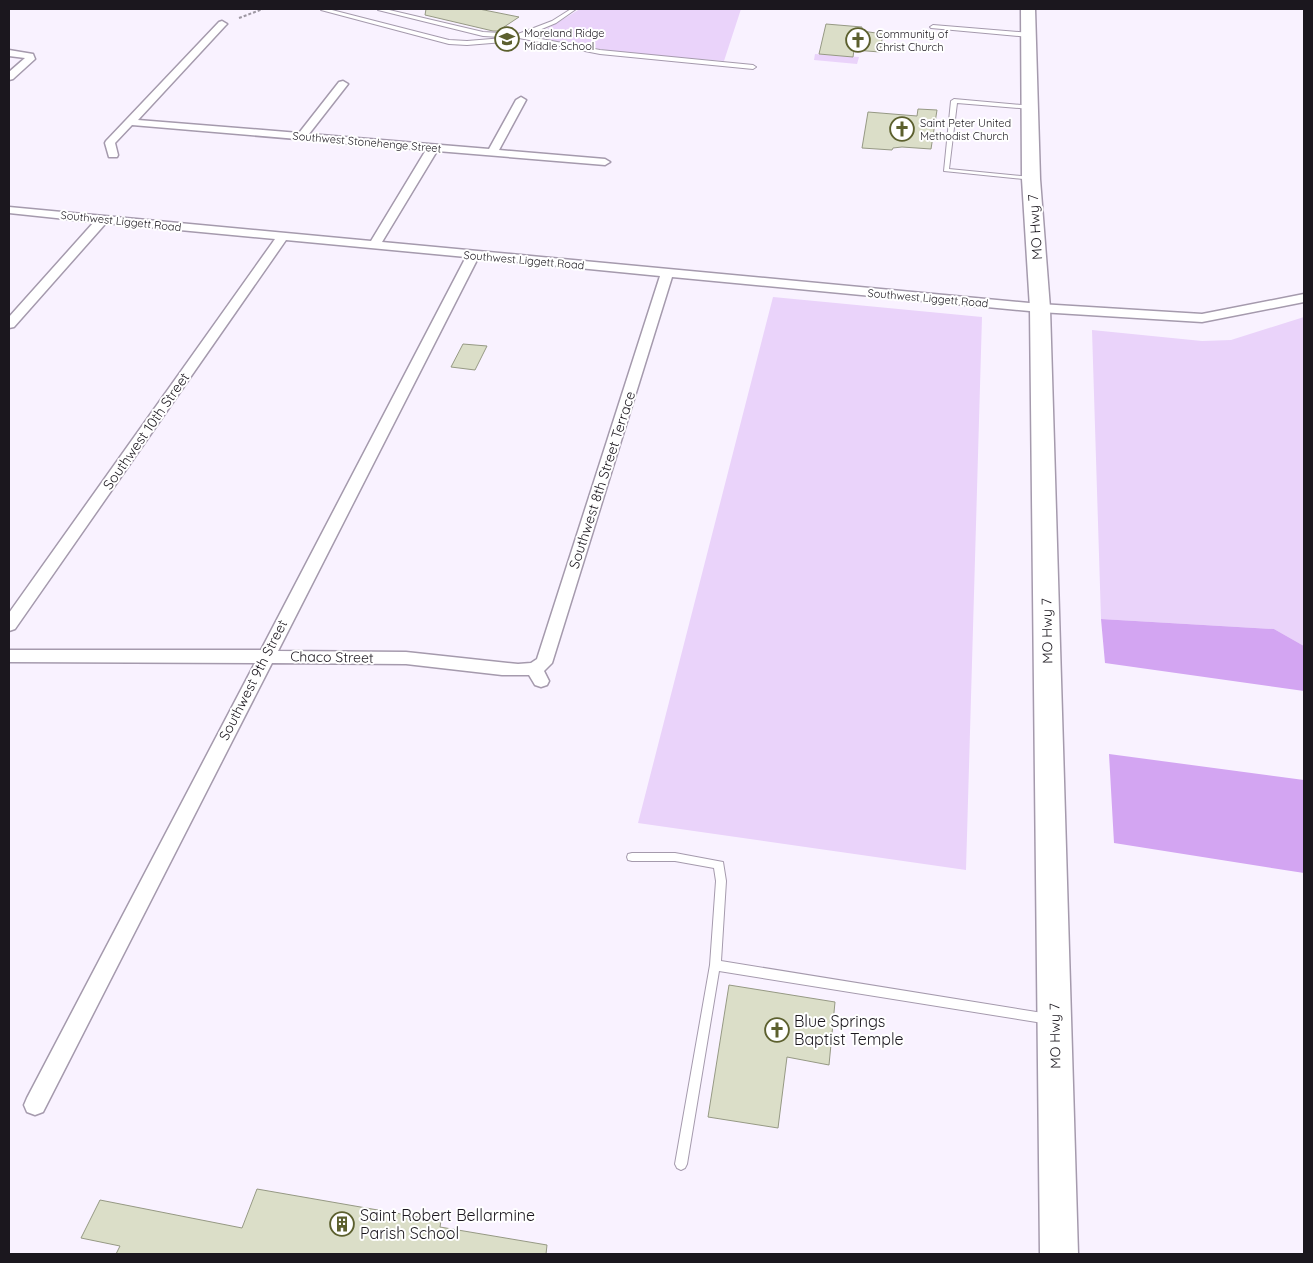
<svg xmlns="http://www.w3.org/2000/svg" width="1313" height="1263" viewBox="0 0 1313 1263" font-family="Quicksand,sans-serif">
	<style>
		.green { fill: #ead3fa }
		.forest { fill: #d3a5f2 }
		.building { fill: #dbdec8; stroke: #969984 }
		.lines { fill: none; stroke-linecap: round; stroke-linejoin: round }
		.lane-casing { stroke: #a59aad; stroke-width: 2 }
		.street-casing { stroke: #a59aad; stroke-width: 3 }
		.primary-casing { stroke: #a59aad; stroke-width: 3 }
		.path { stroke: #9d97a2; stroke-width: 2; stroke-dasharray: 3 2; stroke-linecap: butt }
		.lane { fill: #fff; fill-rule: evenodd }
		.street { fill: #fff; fill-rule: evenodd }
		.primary { fill: #fff; fill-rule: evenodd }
		.labels { text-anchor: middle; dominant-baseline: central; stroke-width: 4; stroke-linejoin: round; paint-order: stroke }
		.far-poi-label { font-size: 11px; fill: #1b171e; stroke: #fff; text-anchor: start }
		.far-street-label { font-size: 11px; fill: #1b171e; stroke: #fff }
		.street-label { font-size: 14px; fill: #1b171e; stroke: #fff }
		.near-poi-label { font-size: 16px; fill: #1b171e; stroke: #fff; text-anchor: start }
	</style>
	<rect width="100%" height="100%" fill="#f9f2ff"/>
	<path class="green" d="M580 9H741L724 61 627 53 567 44 535 36Z
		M815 54 859 57 857 64 814 60Z
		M773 297 982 317 966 870 638 823Z
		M1304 317V646L1274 629 1101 619 1092 330 1202 341 1231 340Z"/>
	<path class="forest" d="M1101 619 1274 629 1304 646V691L1105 663Z
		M1109 754 1304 780V873L1114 843Z"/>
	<path class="building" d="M426 9H479L519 17 498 31H493L425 15Z
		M826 24 862 27V31L883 34 880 52 854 50 853 57 819 54Z
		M918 109 937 110 931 149 902 147 893 148 892 150 862 148 868 112 917 116Z
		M463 344 487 346 475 370 451 367Z
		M729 985 835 1002 829 1065 787 1057 778 1128 708 1117Z
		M257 1189 441 1221 440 1227 547 1245 546 1254H116L120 1246 81 1238 100 1200 242 1228Z"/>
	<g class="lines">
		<g class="lane-casing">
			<path id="lane" d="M321 9H328L449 40 467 41 504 38 507 40 504 42 467 45 449 44 321 10Z
				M378 9H385L483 32 518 34 552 21 571 9H576L556 23 525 36 600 50 753 65 756 67 753 69 600 54 519 38 483 36 378 10Z
				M933 25 1030 33 1033 35 1030 37 931 28 930 27Z
				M954 99 1033 106V108L1031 109 957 103 949 169 1031 177 1034 179 1033 180 944 171 951 101Z
				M632 853H675L723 862 726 881 721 961 1049 1014 1053 1015 1055 1019 1053 1023 1049 1024 719 971 687 1164 685 1168 681 1170 677 1168 675 1164 710 965 716 881 714 868 675 861H632L628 860 627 857 628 854Z"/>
		</g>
		<g class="street-casing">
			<path id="street" d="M222 21 227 24 225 26 138 120 299 133 339 82 343 81 348 84 309 134 489 149 516 100 521 97 526 100 499 150 605 159 610 162 605 165 437 151 382 242 1040 304 1202 314 1304 294V302L1202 322 1040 312 672 277 552 663 544 671 549 681 547 685 541 687 535 685 529 675H502L406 664 272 663 43 1112 35 1115 27 1112 24 1105 27 1098 255 663 9 662V650H261L466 257 286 240 15 629 9 631V613L275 239 106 223 14 327 9 328V317L94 222 9 213V207L371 241 426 150 132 125 115 143 118 155 117 157H109L105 143 106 141 219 22ZM478 258 660 276 537 659 531 663 518 664 406 652 278 651Z
				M9 50 33 54 35 59 13 79 9 80V72L25 58 9 56Z"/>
		</g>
		<g class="primary-casing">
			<path id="primary" d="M1021 9H1035L1040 179 1050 308 1078 1254H1040L1030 308 1022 179Z"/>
		</g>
		<path class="path" d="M239 18 263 9"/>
		<use href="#lane" class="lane"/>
		<use href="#street" class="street"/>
		<use href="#primary" class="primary"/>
	</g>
	<defs>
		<g id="school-ring" transform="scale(1.25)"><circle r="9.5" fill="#fff" stroke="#5c602e" stroke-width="1.5"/><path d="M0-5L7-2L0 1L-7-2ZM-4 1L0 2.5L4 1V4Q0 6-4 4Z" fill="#5c602e"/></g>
		<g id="church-ring" transform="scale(1.25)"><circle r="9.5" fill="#fff" stroke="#5c602e" stroke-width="1.5"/><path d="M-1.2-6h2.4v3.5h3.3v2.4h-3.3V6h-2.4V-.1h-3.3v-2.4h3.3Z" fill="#5c602e"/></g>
		<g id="building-ring" transform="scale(1.25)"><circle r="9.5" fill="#fff" stroke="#5c602e" stroke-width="1.5"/><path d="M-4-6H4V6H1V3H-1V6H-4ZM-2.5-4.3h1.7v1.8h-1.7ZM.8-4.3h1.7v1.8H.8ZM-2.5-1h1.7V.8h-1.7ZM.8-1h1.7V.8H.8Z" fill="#5c602e"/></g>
	</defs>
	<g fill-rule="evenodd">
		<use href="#school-ring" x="507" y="39"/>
		<use href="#church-ring" x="858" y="40"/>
		<use href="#church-ring" x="902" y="129"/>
		<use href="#church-ring" x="777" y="1030"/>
		<use href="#building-ring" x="342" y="1224"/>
	</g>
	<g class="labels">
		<g class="far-poi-label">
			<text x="524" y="33">Moreland Ridge<tspan x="524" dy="13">Middle School</tspan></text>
			<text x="876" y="34">Community of<tspan x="876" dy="13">Christ Church</tspan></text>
			<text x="920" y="123">Saint Peter United<tspan x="920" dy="13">Methodist Church</tspan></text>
		</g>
		<g class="far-street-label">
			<text transform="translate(367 142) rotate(5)">Southwest Stonehenge Street</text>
			<text transform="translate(121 221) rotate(6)">Southwest Liggett Road</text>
			<text transform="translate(524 260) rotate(5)">Southwest Liggett Road</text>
			<text transform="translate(928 298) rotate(5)">Southwest Liggett Road</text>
		</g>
		<g class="street-label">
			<text transform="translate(1035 227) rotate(-94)">MO Hwy 7</text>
			<text transform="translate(146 431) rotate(-55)">Southwest 10th Street</text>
			<text transform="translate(602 480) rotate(-72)">Southwest 8th Street Terrace</text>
			<text transform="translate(1047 631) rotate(-91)">MO Hwy 7</text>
			<text transform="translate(332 657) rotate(1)">Chaco Street</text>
			<text transform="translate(253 680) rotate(-63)">Southwest 9th Street</text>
			<text transform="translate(1055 1036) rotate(-91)">MO Hwy 7</text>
		</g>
		<g class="near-poi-label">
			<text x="794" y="1021">Blue Springs<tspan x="794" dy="18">Baptist Temple</tspan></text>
			<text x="360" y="1215">Saint Robert Bellarmine<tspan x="360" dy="18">Parish School</tspan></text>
		</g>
	</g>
	<rect width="1313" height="1263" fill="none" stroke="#1b171e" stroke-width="20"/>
</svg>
